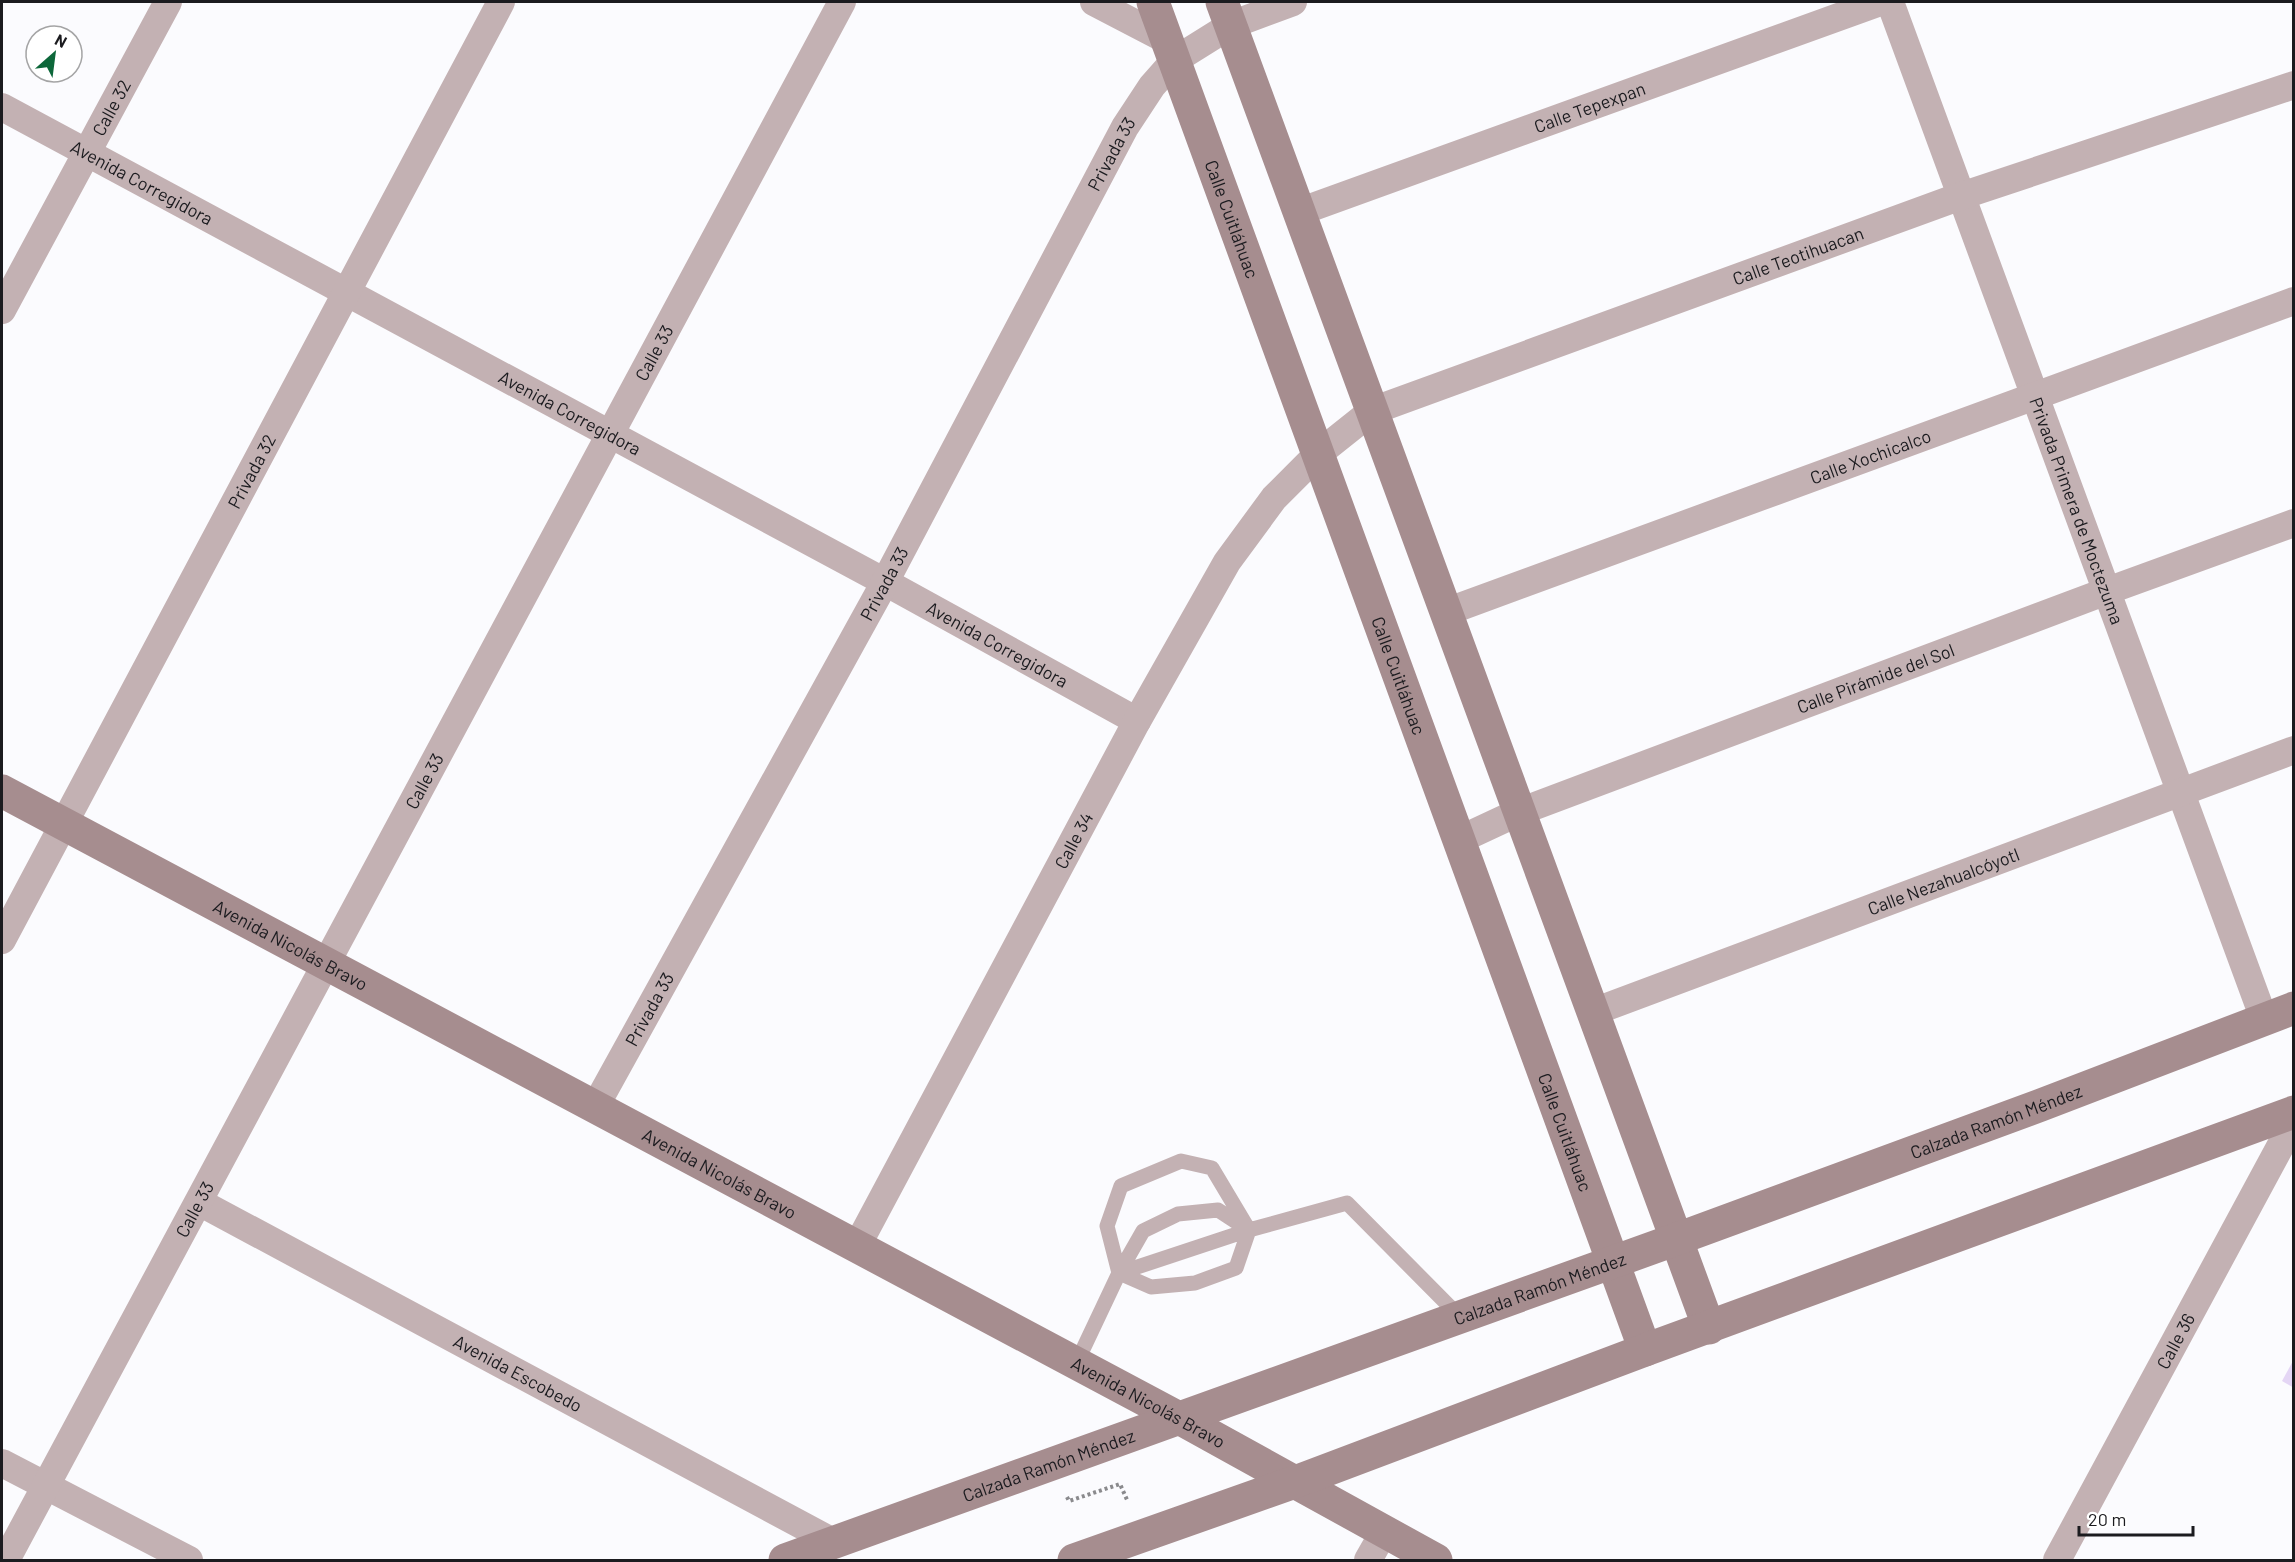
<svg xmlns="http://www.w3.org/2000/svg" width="2295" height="1562" viewBox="0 0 2295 1562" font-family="Barlow,sans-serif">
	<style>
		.building { fill: #e4d6f5 }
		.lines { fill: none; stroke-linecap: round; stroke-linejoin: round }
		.path { stroke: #8a8a8d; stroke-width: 4; stroke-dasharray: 3 3; stroke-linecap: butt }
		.lane { stroke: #c3b1b3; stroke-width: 15 }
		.street { stroke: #c3b1b3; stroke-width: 28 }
		.secondary { stroke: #a68d8f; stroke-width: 33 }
		.labels { text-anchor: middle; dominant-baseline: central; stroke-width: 4.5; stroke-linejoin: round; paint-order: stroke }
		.street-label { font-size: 18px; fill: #1b1b1f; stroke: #fff }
	</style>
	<rect width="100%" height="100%" fill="#fbfbfe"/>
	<path class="building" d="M2294 1359V1388L2282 1381Z"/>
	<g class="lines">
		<path class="path" d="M1067 1497 1069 1501 1120 1484 1128 1502"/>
		<path class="lane" d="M1181 1161 1212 1168 1249 1230 1236 1268 1195 1283 1151 1287 1119 1273 1107 1226 1121 1186Z
			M1119 1273 1143 1231 1178 1214 1218 1210 1244 1227
			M1076 1364 1119 1273 1249 1230 1347 1203 1460 1317"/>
		<g class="street">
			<path d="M1094 2 1167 40"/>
			<path id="s1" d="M1890 2 2264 1019"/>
			<path id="s2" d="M2 107 885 582 1137 721"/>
			<path id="s3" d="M1299 212 1880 2"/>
			<path id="s4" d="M2 310 168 2"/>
			<path id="s5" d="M1446 612 2294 301"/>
			<path id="s6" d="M1459 840 1519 812 2107 591 2294 523"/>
			<path id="s7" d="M2 940 501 2"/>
			<path id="s8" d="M1593 1012 2294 750"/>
			<path id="s9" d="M595 1107 885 582 1125 127 1152 86 1175 60 1231 25 1293 2"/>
			<path id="s10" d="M199 1202 835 1543"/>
			<path id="s11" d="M856 1248 1137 721 1227 562 1274 498 1318 454 1372 411 1961 196 2294 85"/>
			<path d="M2 1463 189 1560"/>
			<path id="s12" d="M6 1560 842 2"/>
			<path d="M1368 1560 1384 1532"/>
			<path id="s13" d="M2057 1560 2294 1121"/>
		</g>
		<g class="secondary">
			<path id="s14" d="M1153 2 1645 1350"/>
			<path d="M1222 2 1709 1328"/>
			<path id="s15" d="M2 791 1179 1418 1436 1560"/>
			<path id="s16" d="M785 1560 1677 1239 2041 1105 2294 1008"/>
			<path d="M1074 1560 1295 1482 1645 1350 2294 1112"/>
		</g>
	</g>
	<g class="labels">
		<g class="street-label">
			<text stroke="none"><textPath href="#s3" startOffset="309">Calle Tepexpan</textPath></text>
			<text stroke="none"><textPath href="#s4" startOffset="230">Calle 32</textPath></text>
			<text stroke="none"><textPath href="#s9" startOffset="1084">Privada 33</textPath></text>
			<text stroke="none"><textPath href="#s2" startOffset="159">Avenida Corregidora</textPath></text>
			<text stroke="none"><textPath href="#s14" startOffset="231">Calle Cuitláhuac</textPath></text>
			<text stroke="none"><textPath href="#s11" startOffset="1444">Calle Teotihuacan</textPath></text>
			<text stroke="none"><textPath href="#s12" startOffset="1370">Calle 33</textPath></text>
			<text stroke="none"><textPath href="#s2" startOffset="645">Avenida Corregidora</textPath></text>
			<text stroke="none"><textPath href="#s5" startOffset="452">Calle Xochicalco</textPath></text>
			<text stroke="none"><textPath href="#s7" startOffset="531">Privada 32</textPath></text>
			<text stroke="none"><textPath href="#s1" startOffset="542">Privada Primera de Moctezuma</textPath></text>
			<text stroke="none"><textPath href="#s9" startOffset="598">Privada 33</textPath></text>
			<text stroke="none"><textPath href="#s2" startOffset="1131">Avenida Corregidora</textPath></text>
			<text stroke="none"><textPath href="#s14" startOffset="717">Calle Cuitláhuac</textPath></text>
			<text stroke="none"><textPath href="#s6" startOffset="447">Calle Pirámide del Sol</textPath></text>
			<text stroke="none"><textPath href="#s12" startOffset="884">Calle 33</textPath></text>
			<text stroke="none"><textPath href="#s11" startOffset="462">Calle 34</textPath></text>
			<text stroke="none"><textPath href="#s8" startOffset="374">Calle Nezahualcóyotl</textPath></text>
			<text stroke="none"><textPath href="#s15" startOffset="327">Avenida Nicolás Bravo</textPath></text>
			<text stroke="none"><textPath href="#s9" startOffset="112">Privada 33</textPath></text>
			<text stroke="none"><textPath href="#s16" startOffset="1288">Calzada Ramón Méndez</textPath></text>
			<text stroke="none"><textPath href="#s14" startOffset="1203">Calle Cuitláhuac</textPath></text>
			<text stroke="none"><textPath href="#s15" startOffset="813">Avenida Nicolás Bravo</textPath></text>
			<text stroke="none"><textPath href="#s12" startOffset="398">Calle 33</textPath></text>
			<text stroke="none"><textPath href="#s16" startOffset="802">Calzada Ramón Méndez</textPath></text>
			<text stroke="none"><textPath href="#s13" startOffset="249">Calle 36</textPath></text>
			<text stroke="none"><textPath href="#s10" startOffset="362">Avenida Escobedo</textPath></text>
			<text stroke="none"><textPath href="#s15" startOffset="1299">Avenida Nicolás Bravo</textPath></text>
			<text stroke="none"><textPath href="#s16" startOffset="280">Calzada Ramón Méndez</textPath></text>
		</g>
	</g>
	<rect width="2295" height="1562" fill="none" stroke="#1b1b1f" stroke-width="6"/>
	<g transform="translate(54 54) rotate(28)"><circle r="28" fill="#ffffff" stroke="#a4a4a5" stroke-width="1.5"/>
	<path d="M0-4.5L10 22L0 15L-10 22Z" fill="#0d673a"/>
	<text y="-9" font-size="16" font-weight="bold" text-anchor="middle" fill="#1b1b1f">N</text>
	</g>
	<path d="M2079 1526v9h114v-9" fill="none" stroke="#1b1b1f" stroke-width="3"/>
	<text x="2088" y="1526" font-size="18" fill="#1b1b1f" stroke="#ffffff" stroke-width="4.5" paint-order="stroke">20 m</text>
</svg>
